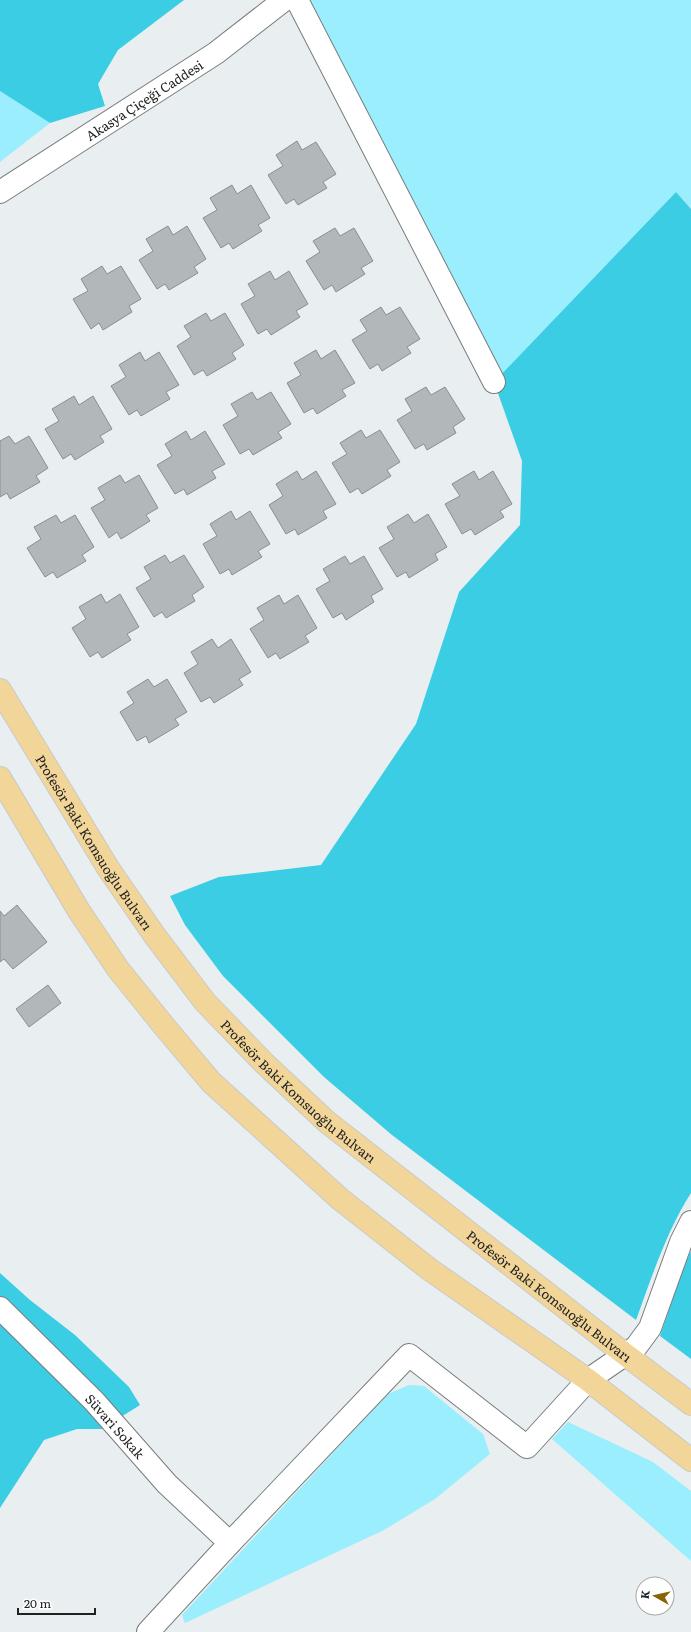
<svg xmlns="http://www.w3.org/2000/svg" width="691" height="1632" viewBox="0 0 691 1632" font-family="Literata,serif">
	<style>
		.green { fill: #9aeefe }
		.forest { fill: #3acde4 }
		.building { fill: #b2b8b9; stroke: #898e8f }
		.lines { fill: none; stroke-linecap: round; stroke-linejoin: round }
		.street-casing { stroke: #787d7e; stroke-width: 24 }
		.primary-casing { stroke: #c9caca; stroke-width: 24 }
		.street { stroke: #fff; stroke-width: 22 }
		.primary { stroke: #f2d598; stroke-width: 22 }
		.labels { text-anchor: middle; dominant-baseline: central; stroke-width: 3.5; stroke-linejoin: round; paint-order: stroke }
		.street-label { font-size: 13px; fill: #202222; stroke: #fff }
	</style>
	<rect width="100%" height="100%" fill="#e9eff0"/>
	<path class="green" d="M297 0H691V209L676 192 494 382Z
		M0 91 50 123 0 162Z
		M409 1385 424 1386 483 1434 490 1454 435 1499 384 1530 185 1623 182 1615 388 1394Z
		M568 1422 653 1462 691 1491V1561L552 1439Z"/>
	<path class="forest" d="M0 0H184L118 50 98 84 105 106 50 123 0 91Z
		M676 192 691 209V1193C667 1230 651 1279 636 1320L392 1135 324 1077 223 976 185 925 170 896 219 877 321 865 416 724 459 592 520 525 522 461 494 382Z
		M691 1251V1359L660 1336 684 1266Z
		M0 1273 30 1300 75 1335 129 1387 140 1405 102 1429H77L44 1440 0 1508Z"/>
	<path class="building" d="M297 141 302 150 316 142 336 174 323 182 327 188 298 205 294 199 286 204 268 175 283 166 276 155Z
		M232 185 237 194 251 185 270 218 258 225 262 231 233 249 229 243 221 248 203 218 217 210 210 198Z
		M168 226 173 235 187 226 206 259 194 267 198 273 169 290 165 284 157 289 139 260 153 251 146 239Z
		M335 228 340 236 354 228 373 261 361 268 365 274 336 292 332 285 324 290 306 261 320 252 313 241Z
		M102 266 107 274 121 266 141 299 129 306 132 312 103 330 99 323 91 329 73 299 88 291 81 279Z
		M270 271 275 280 289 271 308 304 296 311 300 317 271 335 267 329 258 334 241 304 255 296 248 284Z
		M381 307 386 315 400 307 420 339 407 347 411 353 382 371 378 364 370 369 352 340 367 331 360 320Z
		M206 313 211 321 225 313 244 345 232 353 236 359 207 376 203 370 194 375 177 346 191 337 184 326Z
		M316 350 321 359 335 350 355 383 342 390 346 396 317 414 313 408 304 413 287 383 301 375 294 363Z
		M140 352 145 361 159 352 179 385 166 392 170 399 141 416 137 410 129 415 111 386 126 377 119 365Z
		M426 387 431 395 445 387 465 419 453 427 456 433 427 450 424 444 415 449 397 420 412 411 405 399Z
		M252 392 257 400 271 392 291 424 278 432 282 438 253 455 249 449 240 454 223 425 238 416 231 404Z
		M74 396 79 405 93 396 112 429 100 436 104 442 75 460 71 454 63 459 45 429 59 421 52 409Z
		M361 430 366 438 380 430 400 462 387 470 391 476 362 494 358 488 350 493 332 463 347 454 340 443Z
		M186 431 191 440 205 431 225 464 212 471 216 478 187 495 184 489 175 494 157 465 172 456 165 444Z
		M9 436 15 444 29 436 48 468 36 476 40 482 10 499 7 493 0 497V441Z
		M297 471 302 480 316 471 336 504 323 511 327 518 298 535 295 529 286 534 269 505 283 496 276 484Z
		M474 471 479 480 493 471 512 504 500 511 504 517 475 535 471 529 462 534 445 504 460 496 452 484Z
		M120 475 125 483 139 475 158 508 146 515 150 521 121 539 117 532 109 538 91 508 105 500 98 488Z
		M231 511 236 520 250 511 270 544 258 551 262 557 232 575 229 569 220 574 203 544 217 536 210 524Z
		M408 514 414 523 428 514 447 547 435 554 438 560 409 578 406 572 397 577 379 548 394 539 387 527Z
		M56 515 61 523 75 515 94 547 82 555 86 561 57 578 53 572 45 577 27 548 41 539 34 527Z
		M165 555 170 563 184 555 204 587 192 595 195 601 166 618 162 612 154 617 136 588 151 579 144 567Z
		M345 556 350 564 364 556 383 589 371 596 374 602 346 620 342 613 333 618 316 589 330 581 323 569Z
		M101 594 106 603 120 594 139 627 127 634 131 640 102 658 98 652 90 657 72 628 86 619 79 607Z
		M279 595 284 604 298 595 317 628 305 636 309 642 280 659 276 653 268 658 250 629 264 620 257 608Z
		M212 639 218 648 231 639 251 672 239 679 243 685 214 703 210 697 201 702 184 673 198 664 191 652Z
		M148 679 154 687 167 679 187 712 175 719 179 725 149 743 146 736 137 741 120 712 134 703 127 692Z
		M17 905 47 942 13 969 4 959 0 962V911L4 916Z
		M48 985 61 1003 29 1027 16 1009Z"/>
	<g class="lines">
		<g class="street-casing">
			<g id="street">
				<path d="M297 0 494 382"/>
				<path id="s1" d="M0 192 216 53 284 0"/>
				<path id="s2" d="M0 1308 94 1401 167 1484 230 1543"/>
				<path d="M148 1632 230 1543 409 1355 527 1447 588 1380 636 1347 650 1328 681 1242 691 1222"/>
			</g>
		</g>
		<g class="primary-casing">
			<g id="primary">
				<path id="s3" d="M0 690 108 868 155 936 205 1002 265 1064 327 1122 626 1355 691 1404"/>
				<path d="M0 778 79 911 118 969 164 1026 211 1082 340 1199 429 1269 588 1380 691 1460"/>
			</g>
		</g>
		<use href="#street" class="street"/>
		<use href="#primary" class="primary"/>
	</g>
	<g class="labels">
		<g class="street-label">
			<text stroke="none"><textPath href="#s1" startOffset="171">Akasya Çiçeği Caddesi</textPath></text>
			<text stroke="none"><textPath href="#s3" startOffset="179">Profesör Baki Komsuoğlu Bulvarı</textPath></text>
			<text stroke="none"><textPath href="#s3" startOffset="503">Profesör Baki Komsuoğlu Bulvarı</textPath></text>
			<text stroke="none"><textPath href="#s3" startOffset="827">Profesör Baki Komsuoğlu Bulvarı</textPath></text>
			<text stroke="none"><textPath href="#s2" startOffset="165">Süvari Sokak</textPath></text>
		</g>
	</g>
	<g transform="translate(655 1596) rotate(278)"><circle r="19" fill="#ffffff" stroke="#a6a7a7"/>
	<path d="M0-3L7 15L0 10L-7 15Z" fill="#886300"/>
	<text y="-6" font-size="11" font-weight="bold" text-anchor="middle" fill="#202222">K</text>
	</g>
	<path d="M18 1608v6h77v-6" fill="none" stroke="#202222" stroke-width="2"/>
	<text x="24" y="1608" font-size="12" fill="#202222" stroke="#ffffff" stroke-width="3" paint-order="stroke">20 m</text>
</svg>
